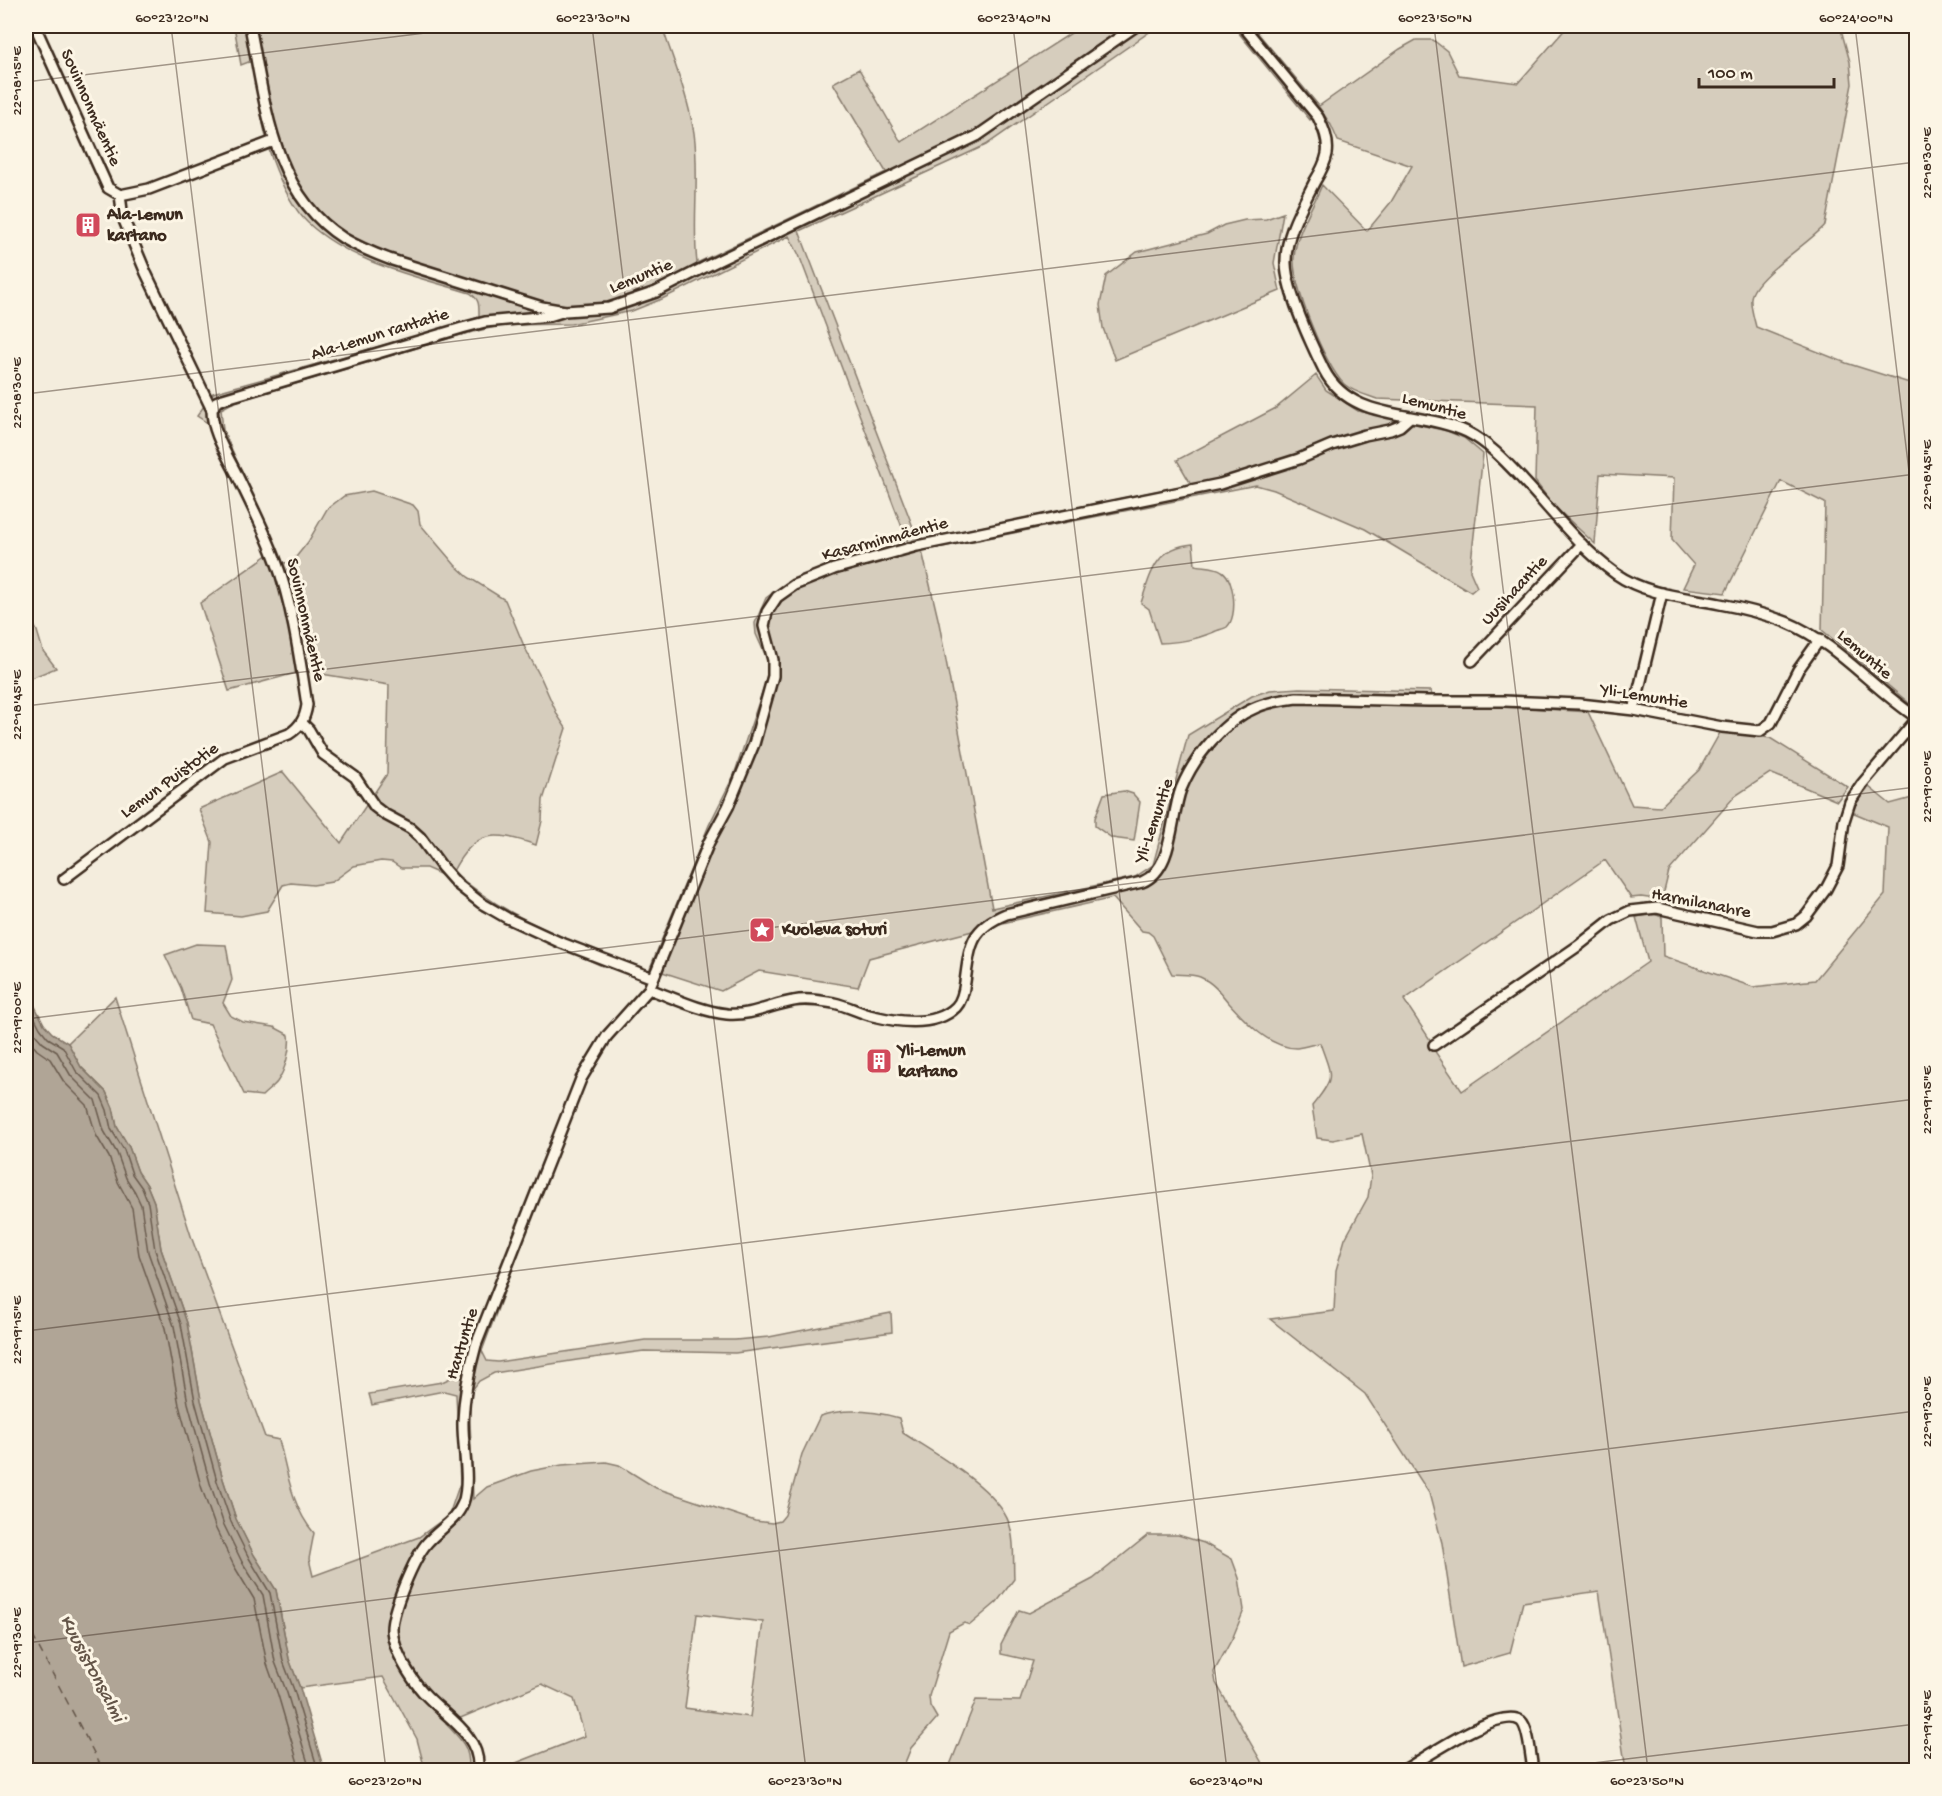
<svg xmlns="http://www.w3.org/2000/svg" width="1942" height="1796" viewBox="0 0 1942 1796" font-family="'Gochi Hand',sans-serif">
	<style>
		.green { fill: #d6cdbd; stroke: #887c6e; stroke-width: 1.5; fill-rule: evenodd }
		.water { fill: #b0a596; stroke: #817466; stroke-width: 1.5 }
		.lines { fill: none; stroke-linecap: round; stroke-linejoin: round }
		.shore { stroke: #6a5b4e; stroke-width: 1.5 }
		.ferry { stroke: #645548; stroke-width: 1.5; stroke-dasharray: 8 6; stroke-linecap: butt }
		.minor-casing { stroke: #3b2a1e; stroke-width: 14 }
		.minor { stroke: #fcf5e5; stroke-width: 9 }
		.ticks { fill: none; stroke: #3b2a1e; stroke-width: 1.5; stroke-opacity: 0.45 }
		.labels { text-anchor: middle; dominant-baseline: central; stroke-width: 6; stroke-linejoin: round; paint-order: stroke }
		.street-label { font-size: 18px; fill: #3b2a1e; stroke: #fcf5e5 }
		.poi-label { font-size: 18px; font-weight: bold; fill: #3b2a1e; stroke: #fcf5e5; text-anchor: start }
		.water-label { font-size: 20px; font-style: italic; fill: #645548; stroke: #fcf5e5 }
		.neatline { fill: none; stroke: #3b2a1e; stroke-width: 2 }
		.ticks-label { font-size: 15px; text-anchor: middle; fill: #3b2a1e }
	</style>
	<rect width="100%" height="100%" fill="#f4eddd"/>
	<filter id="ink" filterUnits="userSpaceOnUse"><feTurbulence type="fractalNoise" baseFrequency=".0167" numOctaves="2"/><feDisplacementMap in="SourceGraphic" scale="12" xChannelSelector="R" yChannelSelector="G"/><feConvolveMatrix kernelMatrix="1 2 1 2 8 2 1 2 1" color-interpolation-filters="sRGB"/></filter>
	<g filter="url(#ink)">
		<path class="green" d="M234 26H662C673 60 688 96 694 133 700 176 692 220 697 263L886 172 833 83 859 69 901 142 1082 26H1158L986 145 799 231 918 540 1191 484 1177 460 1276 408 1316 375 1326 390 1358 411 1447 431 1464 438 1483 454 1470 571 1477 587 1471 592 1365 529 1274 490 1256 485 922 551 939 623 992 908 1135 877 1153 865 1188 735 1252 696 1270 690 1299 688 1431 691 1434 706H1502L1588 712 1632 805 1660 807 1699 770 1721 731 1770 738 1848 787 1837 801 1770 773 1735 796 1669 871 1662 900 1641 897 1631 898 1605 860 1404 1000 1429 1038 1436 1053 1462 1091 1648 962 1636 917 1654 914 1662 917 1663 956 1753 987 1815 980 1885 895 1888 827 1852 812 1861 795 1869 787 1890 804 1916 797V1770H1626L1599 1591 1523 1602 1510 1653 1461 1667 1442 1543 1429 1493 1365 1394 1270 1319 1334 1311 1336 1270 1345 1239 1368 1197 1371 1176 1362 1134 1333 1140 1317 1138 1312 1106C1336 1076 1332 1078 1320 1043 1313 1044 1305 1047 1297 1048 1269 1048 1245 1021 1228 1002 1220 992 1212 982 1200 977 1191 974 1181 975 1172 974L1153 936 1148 932 1142 931 1113 898 1007 922 869 958 858 987 759 971 721 991 650 968 709 825 734 775 769 672 767 659 756 634 755 623 766 598 781 587 832 564 908 543 799 255 789 236 662 299 632 311 571 324 504 325 464 334 234 402 221 409 223 430 283 563 292 562 308 542 327 509 344 496 372 491 413 505 418 511 420 524 455 565 468 577 505 600 524 646 541 678 558 716 566 728 543 800 542 821 536 845C495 831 475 829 453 871 497 912 552 932 606 956L602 966 482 911 442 875 426 868H401L392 862 381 861 354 866 332 882 313 885 291 883 283 885 267 911 241 916 207 913 212 842 199 809 283 772 341 843 387 774 389 685 303 671 229 691 200 603 269 554 209 424 197 416 213 393 459 324 479 317C479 305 480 300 470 293 415 276 351 263 308 223 291 207 280 181 272 159 262 129 258 93 251 61L241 65Z
			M1233 26H1252L1319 106 1400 49 1416 40H1433L1447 51 1459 75 1518 83 1568 26H1840L1850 62 1852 84 1825 225C1809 244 1753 277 1751 298 1750 307 1754 318 1756 327L1846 363 1916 385 1915 708 1822 630 1825 503 1781 481 1725 593 1683 588 1694 565 1672 540 1674 478 1600 474 1595 544 1553 505 1535 481 1537 405 1377 399C1366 395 1353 392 1344 384 1325 366 1292 284 1294 258 1296 233 1312 208 1322 185L1367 231 1391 202 1412 166 1338 141 1331 125 1319 107 1310 120Z
			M1283 213 1274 263 1280 291 1115 360 1103 328 1100 305 1106 276 1137 252 1207 234 1224 225 1245 220 1266 219Z
			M1193 544 1195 565C1204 567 1215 566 1222 571 1235 579 1238 617 1227 627 1224 629 1217 630 1214 632 1194 640 1181 642 1160 643L1149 609 1141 603C1151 572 1156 547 1193 544Z
			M26 610 37 631 43 651 56 668 26 680Z
			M1124 791 1133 794 1140 802 1134 841 1112 838 1095 826V818L1104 794Z
			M196 944 226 945 232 980 223 1003 231 1016 243 1022 274 1027 289 1035C291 1049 285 1071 277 1082 273 1087 267 1091 262 1096L244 1094 210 1024 191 1020 181 988 165 955Z
			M115 997 192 1239 265 1437 279 1440C287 1471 292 1508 314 1533L309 1559 313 1576 419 1537 449 1515 460 1483 456 1394 444 1391 372 1405 369 1394 442 1382 455 1376 466 1362 531 1192 541 1193 482 1351 487 1361 498 1362 645 1340H735L769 1337 891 1313 892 1332 735 1353 644 1351 577 1360 494 1373 479 1381 469 1394 473 1499 487 1487 531 1471 562 1465 606 1462 619 1465 656 1488 755 1521 772 1523 780 1521 785 1515 802 1454 820 1416C845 1408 874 1411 899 1418L903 1433C934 1453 997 1488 1009 1523 1015 1540 1013 1561 1014 1579L997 1602 970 1625 964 1623 949 1631 929 1696 930 1706 937 1718 911 1748 902 1770H498L585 1736 574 1699 542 1684 446 1724C461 1740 470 1746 469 1770H425L417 1739 383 1677 300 1688 289 1659 276 1590 254 1555 236 1519 223 1479 201 1400 187 1323 161 1249 154 1202 147 1185 138 1172 129 1147 117 1127 113 1108 106 1092 81 1067 68 1043ZM697 1614 763 1622 750 1717 685 1708Z
			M1148 1535H1178L1204 1543 1232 1559 1239 1578 1244 1610 1233 1637 1214 1672 1216 1683 1266 1770H948L976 1700 1020 1701 1033 1661 1001 1654V1645L1019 1610 1029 1613 1093 1579Z"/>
		<path class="water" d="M26 989 44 1024 52 1033 68 1043 81 1067 106 1092 113 1108 117 1127 129 1147 138 1172 147 1185 154 1202 161 1249 187 1323 201 1400 223 1479 236 1519 254 1555 276 1590 289 1659 300 1688 324 1770H26Z"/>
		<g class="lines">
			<path class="shore" d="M26 1001 40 1028 48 1038 63 1047 76 1071 101 1096 107 1110 111 1129 124 1150 132 1174 142 1188 148 1203 155 1250 181 1324 195 1401 217 1481 231 1522 249 1558 270 1593 283 1661 294 1690 318 1770
				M26 1016 34 1033 43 1043 57 1052 71 1076 95 1100 104 1131 117 1153 126 1178 135 1192 141 1205 148 1252 174 1326 188 1403 210 1483 224 1525 242 1562 263 1595 275 1662 287 1693 310 1770
				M26 1037 37 1050 50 1059 64 1082 87 1105 96 1135 109 1157 118 1182 132 1208 139 1255 165 1328 179 1405 201 1486 216 1529 234 1566 254 1599 267 1664 278 1695 300 1770"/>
			<path class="ferry" d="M26 1623 103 1770"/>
			<g class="minor-casing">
				<path id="minor" d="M35 26 108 188 120 195 123 218 146 273 212 410C212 432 226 453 236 473 250 502 265 531 276 561 292 603 300 660 307 705 305 718 301 726 289 734L225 758 64 879
					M250 26C265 101 272 193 343 238 358 247 373 253 389 259L542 307 565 311 609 308 656 292 709 265 977 136 1136 26
					M885 26H886
					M1243 26 1318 117C1324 129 1329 141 1327 154 1325 164 1320 173 1315 181 1302 207 1285 234 1286 264 1287 292 1311 344 1324 370 1352 424 1420 409 1467 432 1489 443 1507 463 1523 480 1553 512 1581 549 1616 574 1646 595 1685 597 1720 604 1742 608 1765 614 1786 622 1837 643 1871 687 1916 717
					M120 195 149 189 274 141
					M212 410 216 402 223 399 462 328 485 322 549 316 562 312
					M1472 661 1582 544
					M1634 710 1662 593
					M302 723 309 730 323 754 355 777 375 807 384 814 410 828 420 837 442 867 457 884 481 903 507 918 559 942 653 978
					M649 989C674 998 700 1011 727 1014 752 1016 770 1005 793 1001 807 998 821 1001 834 1003 848 1006 860 1013 873 1016 898 1022 936 1027 956 1007 962 1001 964 990 965 982 970 946 970 929 1006 914L1142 882C1174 869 1170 818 1181 789 1194 757 1224 720 1257 707 1271 701 1283 700 1297 698L1428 701H1504L1580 704 1634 710 1722 727 1760 731 1771 723 1798 670 1820 639
					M1434 1045 1578 946 1611 920 1630 911 1657 908 1758 931H1772L1796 924 1806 916 1826 889 1838 866 1844 821 1850 802 1862 784 1916 720
					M478 1770C481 1734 444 1716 423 1692 410 1677 394 1651 392 1631 391 1612 414 1558 427 1543 439 1529 456 1521 463 1503 471 1480 462 1445 463 1421 464 1395 469 1370 476 1345L581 1079 607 1036 649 989 709 842 728 807 754 744 773 676V660L764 626 767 612 777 597 794 585 834 569 917 546 1220 484 1299 459 1332 445 1365 435 1390 430 1400 426 1409 418
					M1404 1770C1424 1759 1500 1705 1521 1721 1529 1728 1531 1760 1533 1770"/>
			</g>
			<use href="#minor" class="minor"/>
		</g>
	</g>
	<path class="ticks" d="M171 26 386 1770M592 26 806 1770M1013 26 1227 1770M1434 26 1648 1770M1855 26 1916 529M26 82 482 26M26 394 1916 162M26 706 1916 474M26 1019 1916 787M26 1331 1916 1099M26 1643 1916 1411M1535 1770 1916 1724"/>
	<defs>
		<g id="building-square" transform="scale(1.35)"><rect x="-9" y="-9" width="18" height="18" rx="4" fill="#d1495b" stroke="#fcf5e5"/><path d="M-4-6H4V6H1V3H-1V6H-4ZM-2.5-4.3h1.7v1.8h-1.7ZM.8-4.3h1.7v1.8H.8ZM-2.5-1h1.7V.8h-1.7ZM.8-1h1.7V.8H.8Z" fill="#fff"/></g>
		<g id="sight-square" transform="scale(1.35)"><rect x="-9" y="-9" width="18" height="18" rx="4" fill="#d1495b" stroke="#fcf5e5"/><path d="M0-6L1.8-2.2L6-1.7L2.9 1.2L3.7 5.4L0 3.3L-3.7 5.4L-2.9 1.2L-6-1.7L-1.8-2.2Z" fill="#fff"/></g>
	</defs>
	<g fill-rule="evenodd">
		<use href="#building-square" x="88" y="225"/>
		<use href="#sight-square" x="762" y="930"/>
		<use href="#building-square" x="879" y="1061"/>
	</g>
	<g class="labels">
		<g class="street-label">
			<text transform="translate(90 108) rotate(66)">Sovinnonmäentie</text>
			<text transform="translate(641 277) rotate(-22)">Lemuntie</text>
			<text transform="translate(380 335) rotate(-17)">Ala-Lemun rantatie</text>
			<text transform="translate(1434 407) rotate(15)">Lemuntie</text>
			<text transform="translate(885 540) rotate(-15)">Kasarminmäentie</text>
			<text transform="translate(1515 591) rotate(-47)">Uusihaantie</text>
			<text transform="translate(305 620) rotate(77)">Sovinnonmäentie</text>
			<text transform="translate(1864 655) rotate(41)">Lemuntie</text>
			<text transform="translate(1644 697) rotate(9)">Yli-Lemuntie</text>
			<text transform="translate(170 781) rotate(-36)">Lemun Puistotie</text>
			<text transform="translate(1155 821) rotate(-71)">Yli-Lemuntie</text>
			<text transform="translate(1701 904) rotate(11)">Harmilanahre</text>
			<text transform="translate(463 1344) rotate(-73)">Hantuntie</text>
		</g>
		<g class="poi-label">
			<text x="107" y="215">Ala-Lemun<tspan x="107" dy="21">kartano</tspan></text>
			<text x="782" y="930">Kuoleva soturi</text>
			<text x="898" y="1051">Yli-Lemun<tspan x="898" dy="21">kartano</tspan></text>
		</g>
		<g class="water-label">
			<text transform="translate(91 1669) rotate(62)">Kuusistonsalmi</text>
		</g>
	</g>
	<rect width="1942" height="1796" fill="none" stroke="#fcf5e5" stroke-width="66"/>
	<path d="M1699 78v9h135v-9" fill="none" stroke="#3b2a1e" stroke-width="3"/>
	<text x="1708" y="78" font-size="18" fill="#3b2a1e" stroke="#fcf5e5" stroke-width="4.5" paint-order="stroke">100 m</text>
	<rect x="33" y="33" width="1876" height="1730" class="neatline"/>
	<g class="ticks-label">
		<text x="172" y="22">60°23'20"N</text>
		<text x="593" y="22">60°23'30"N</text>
		<text x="1014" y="22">60°23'40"N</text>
		<text x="1435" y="22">60°23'50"N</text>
		<text x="1856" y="22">60°24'00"N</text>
		<text transform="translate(16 81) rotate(-90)" y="5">22°18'15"E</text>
		<text transform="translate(1926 163) rotate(-90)" y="5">22°18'30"E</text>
		<text transform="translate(16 393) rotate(-90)" y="5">22°18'30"E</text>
		<text transform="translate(1926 475) rotate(-90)" y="5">22°18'45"E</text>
		<text transform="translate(16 705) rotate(-90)" y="5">22°18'45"E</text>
		<text transform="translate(1926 787) rotate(-90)" y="5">22°19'00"E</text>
		<text transform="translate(16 1018) rotate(-90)" y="5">22°19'00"E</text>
		<text transform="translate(1926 1100) rotate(-90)" y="5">22°19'15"E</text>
		<text transform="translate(16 1330) rotate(-90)" y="5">22°19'15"E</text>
		<text transform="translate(1926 1412) rotate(-90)" y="5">22°19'30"E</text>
		<text transform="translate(16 1643) rotate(-90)" y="5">22°19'30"E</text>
		<text transform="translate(1926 1725) rotate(-90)" y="5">22°19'45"E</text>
		<text x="385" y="1785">60°23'20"N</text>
		<text x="805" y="1785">60°23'30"N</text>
		<text x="1226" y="1785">60°23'40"N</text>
		<text x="1647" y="1785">60°23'50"N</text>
	</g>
</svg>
